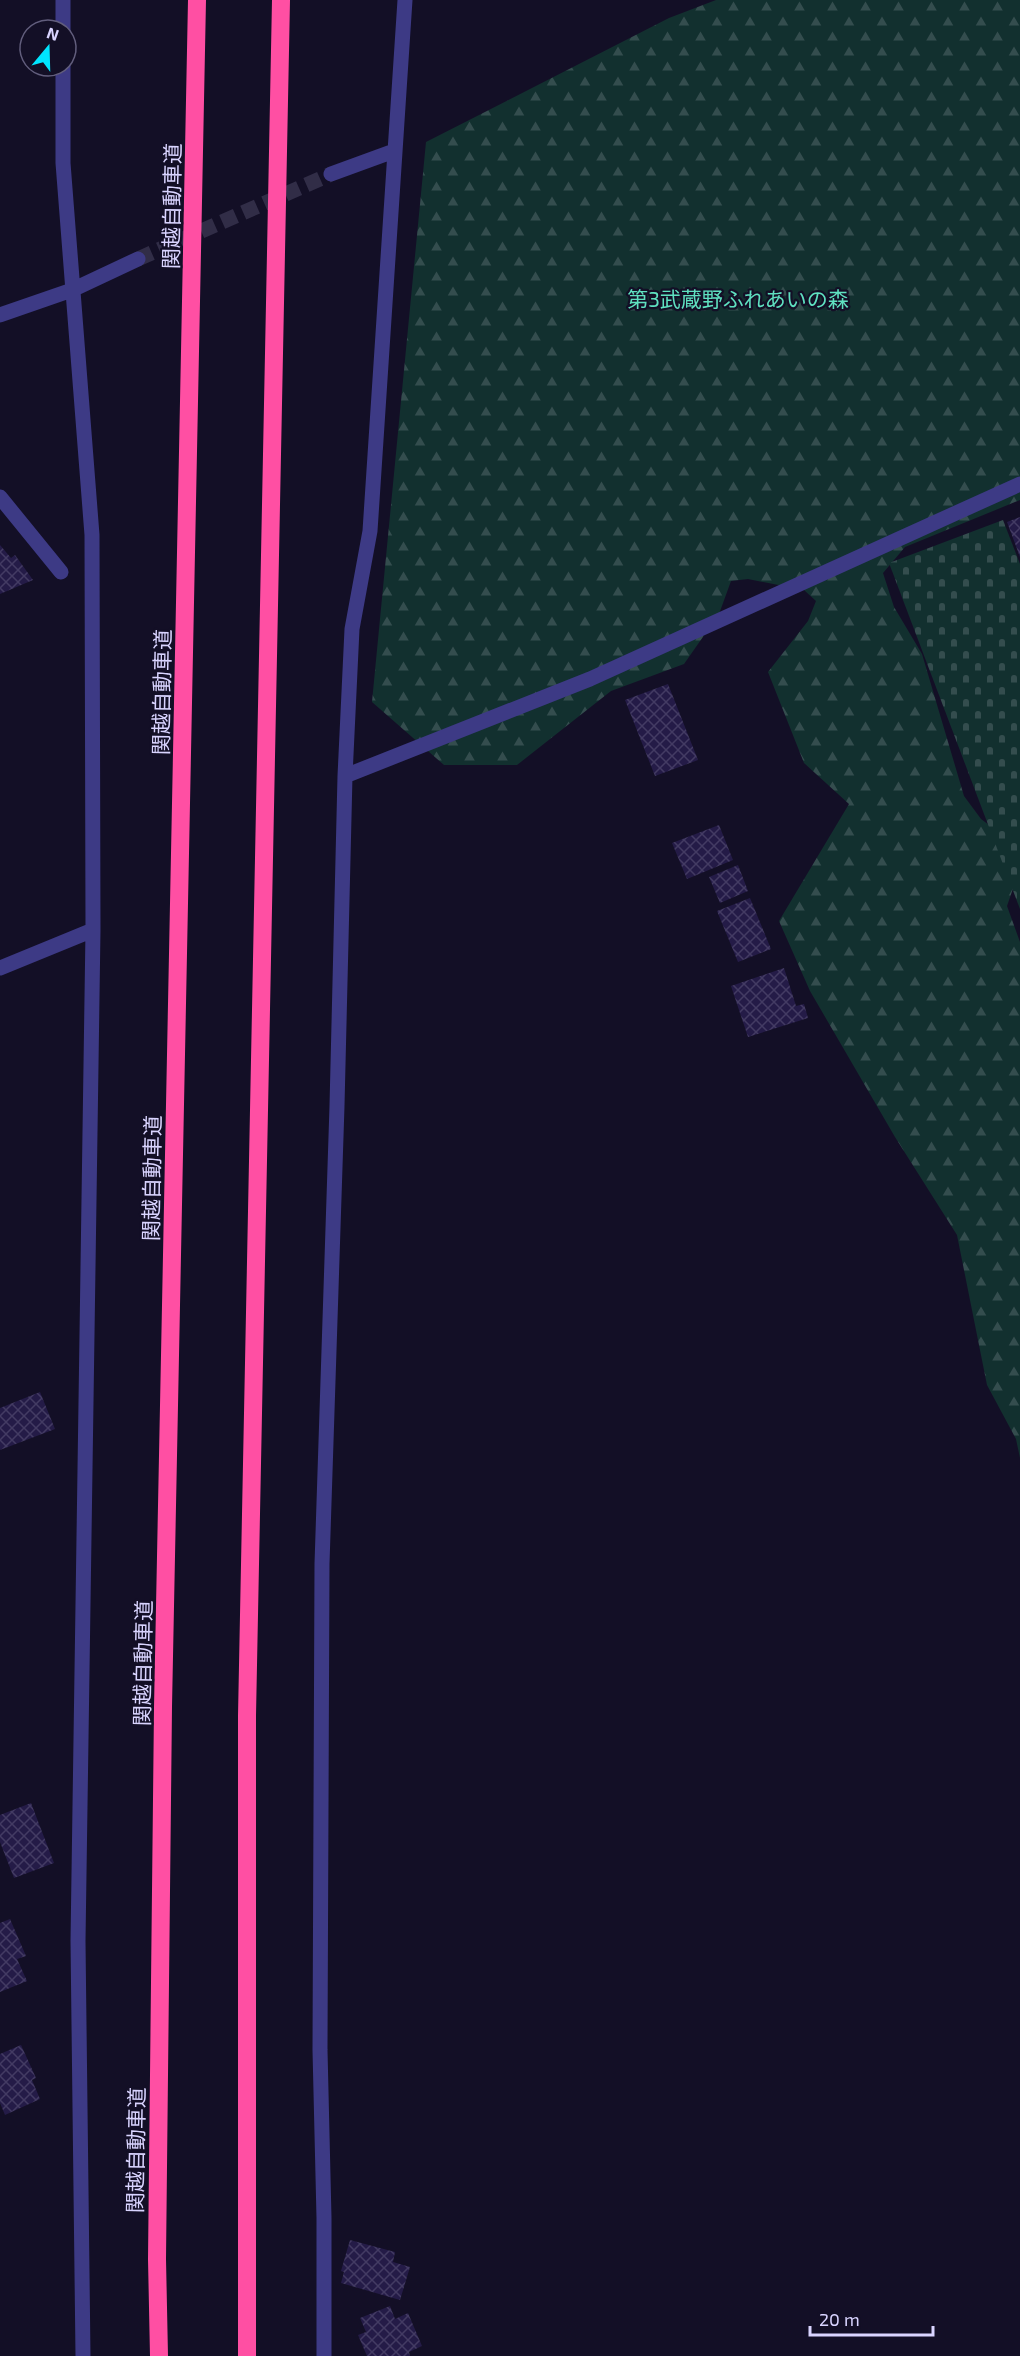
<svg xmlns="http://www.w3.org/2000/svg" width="1020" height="2356" viewBox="0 0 1020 2356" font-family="'Exo 2','Noto Sans JP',sans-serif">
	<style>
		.forest { fill: url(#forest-firs) }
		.cemetery { fill: url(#cemetery-stones) }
		.building { fill: url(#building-cross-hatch) }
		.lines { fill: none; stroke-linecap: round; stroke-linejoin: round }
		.minor-tunnel { stroke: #312d47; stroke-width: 15; stroke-dasharray: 15 8; stroke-linecap: butt }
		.minor { stroke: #3d3a85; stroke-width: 15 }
		.highway { stroke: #ff4fa3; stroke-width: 18 }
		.labels { text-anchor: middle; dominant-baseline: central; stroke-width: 4.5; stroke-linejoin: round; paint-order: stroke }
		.street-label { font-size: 21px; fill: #d9d4ff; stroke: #130f26 }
		.park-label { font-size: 21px; fill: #5fe0c0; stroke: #130f26 }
	</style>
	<defs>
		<pattern id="forest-firs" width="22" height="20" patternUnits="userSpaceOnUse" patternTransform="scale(1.5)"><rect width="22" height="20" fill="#12302f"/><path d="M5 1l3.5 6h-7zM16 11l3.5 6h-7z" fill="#344d4e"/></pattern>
		<pattern id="cemetery-stones" width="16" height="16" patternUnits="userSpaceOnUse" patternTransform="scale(1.5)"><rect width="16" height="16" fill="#12302f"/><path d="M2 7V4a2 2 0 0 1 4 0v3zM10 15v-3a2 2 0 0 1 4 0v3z" fill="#344d4e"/></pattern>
		<pattern id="building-cross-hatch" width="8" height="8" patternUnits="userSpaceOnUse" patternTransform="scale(1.5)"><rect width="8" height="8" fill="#241b47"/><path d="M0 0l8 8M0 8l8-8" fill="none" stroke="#433b63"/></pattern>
	</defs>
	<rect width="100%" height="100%" fill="#130f26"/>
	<path class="forest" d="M716 0H1020V500L905 547 883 573 894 607 922 654 964 796 981 819 1001 834 1018 874 1007 906 1020 942V1458L1016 1439 987 1385 957 1235 895 1137 810 991 779 921 849 804 804 763 768 672 808 621 816 601 804 590 748 579 731 581 719 614 684 664 611 691 517 765H444L372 702 426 142 669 18Z"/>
	<path class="cemetery" d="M1003 520 1020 564V909L889 563Z"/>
	<path class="building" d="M1020 517V557L1007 522Z
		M0 545 11 558 15 555 33 580 0 594Z
		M668 684 698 760 655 776 625 700Z
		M719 825 733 860 687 879 672 843Z
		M738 865 748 891 720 903 709 877Z
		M750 898 771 949 738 962 717 911Z
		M784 968 796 1006 804 1004 808 1018 748 1037 731 986Z
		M40 1392 55 1429 0 1450V1408Z
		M31 1803 54 1863 14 1878 0 1842V1815Z
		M10 1919 26 1956 17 1959 27 1981 0 1992V1923Z
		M21 2045 36 2078 32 2080 40 2099 5 2115 0 2103V2054Z
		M350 2240 395 2252 393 2262 410 2267 400 2300 341 2283 344 2272 341 2271Z
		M390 2306 395 2319 408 2313 422 2346 409 2352 410 2356H367L358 2335 366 2332 360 2318Z"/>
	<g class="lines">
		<path class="minor-tunnel" d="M138 259 331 174"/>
		<path class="minor" d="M63 30V0
			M63 66V163L92 535 93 930 78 1941 83 2356
			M331 174 394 151
			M0 315 72 290 138 259
			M0 497 61 572
			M345 776 590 679 1020 484
			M0 968 93 930
			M324 2356V2218L320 2050 322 1564 337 1106 345 776 352 629 370 531 405 0"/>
		<path class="highway" d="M159 2356 157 2259 163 1707 197 0
			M247 2356V1716L281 0"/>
	</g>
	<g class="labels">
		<g class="street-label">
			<text transform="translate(171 206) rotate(-89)">関越自動車道</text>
			<text transform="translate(161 692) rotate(-89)">関越自動車道</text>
			<text transform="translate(151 1178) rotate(-89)">関越自動車道</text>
			<text transform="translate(142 1663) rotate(-89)">関越自動車道</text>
			<text transform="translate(135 2150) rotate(-89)">関越自動車道</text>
		</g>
		<g class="park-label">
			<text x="738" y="298">第3武蔵野ふれあいの森</text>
		</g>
	</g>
	<g transform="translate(48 48) rotate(19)"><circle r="28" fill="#130f26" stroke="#625e7d" stroke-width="1.5"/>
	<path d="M0-4.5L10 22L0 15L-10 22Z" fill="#00e5ff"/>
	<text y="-9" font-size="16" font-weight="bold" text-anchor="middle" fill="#d9d4ff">N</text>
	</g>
	<path d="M810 2326v9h123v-9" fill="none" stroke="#d9d4ff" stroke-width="3"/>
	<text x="819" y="2326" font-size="18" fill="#d9d4ff" stroke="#130f26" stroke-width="4.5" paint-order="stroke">20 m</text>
</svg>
